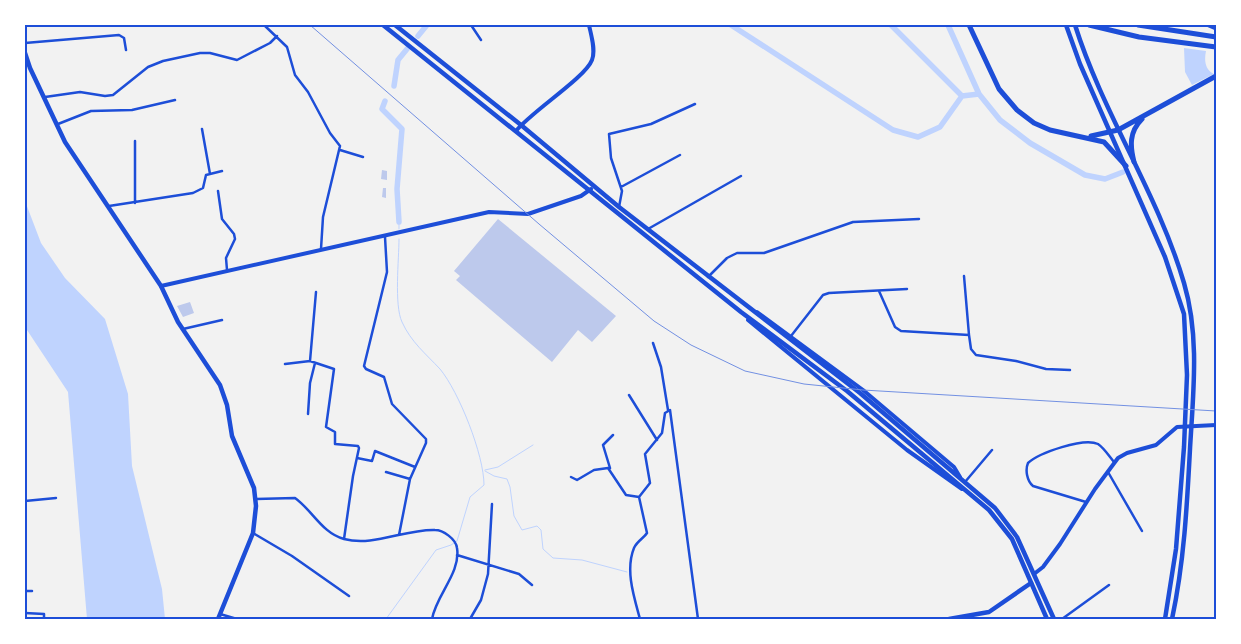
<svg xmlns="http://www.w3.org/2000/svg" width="1241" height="644" viewBox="0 0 1241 644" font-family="Ubuntu,sans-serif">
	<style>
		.water { fill: #bfd3fe }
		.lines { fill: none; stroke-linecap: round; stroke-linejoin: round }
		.stream { stroke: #bfd3fe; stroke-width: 1 }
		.canal { stroke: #bfd3fe; stroke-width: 5.5 }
		.building { fill: #bdc9ec }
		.minor { stroke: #1d4ed8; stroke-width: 2.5 }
		.tertiary { stroke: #1d4ed8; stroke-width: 4 }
		.primary { stroke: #1d4ed8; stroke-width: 4.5 }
		.trunk { stroke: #1d4ed8; stroke-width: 4.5 }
		.motorway { stroke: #1d4ed8; stroke-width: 5 }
		.rail { stroke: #7290e2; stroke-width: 1 }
		.neatline { fill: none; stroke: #1d4ed8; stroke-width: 2 }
	</style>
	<rect width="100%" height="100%" fill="#f2f2f2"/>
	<path class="water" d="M1184 48 1206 51C1204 60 1205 70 1214 74L1192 85 1185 72Z
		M25 201 41 243 65 278 105 319 128 394 132 466 162 589 165 619H87L68 392 25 327Z"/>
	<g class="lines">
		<path class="stream" d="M399 229V222
			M485 470 498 467 533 445
			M485 471 494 476 507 479 510 487 514 516 522 530 537 526 541 530 543 549 553 558 582 560 627 572
			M386 619 436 550 451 545 457 541 470 497 484 485C484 455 459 392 440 369 426 354 411 342 402 322 394 305 399 259 399 239"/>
		<path class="canal" d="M731 25 893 130 918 137 940 127 962 96 979 94 1000 120 1030 143 1085 175 1105 179 1123 172
			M891 25 962 96
			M948 25 979 94
			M418 36 427 25
			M394 86 398 60 407 49
			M385 101 382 109 402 129 397 189 399 222"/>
	</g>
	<path class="building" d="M382 170 387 171V180L381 179Z
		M383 188H386V198L382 197Z
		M498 219 616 316 592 342 578 330 552 362 456 280 460 276 454 271Z
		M190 302 194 313 183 317 177 306Z"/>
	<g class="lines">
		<path class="minor" d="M264 25 287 47 295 75 308 92 330 133 340 146 323 217 321 249
			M471 25 481 40
			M25 43 119 35 124 38 126 50
			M45 97 80 92 105 96 113 95 148 67 163 61 200 53H210L237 60 270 43 277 36
			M58 124 91 111 132 110 175 100
			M202 129 210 174
			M135 141V203
			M340 150 363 157
			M621 187 680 155
			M218 191 222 219 234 234 235 239 226 258 227 270
			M109 206 193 193 203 188 206 175 222 171
			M619 207 622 191 611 158 609 134 651 124 695 104
			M648 229 741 176
			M385 237 387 272 364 366 366 369 384 377 392 404 426 439V443L410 479 399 535
			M964 276 969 335
			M708 277 727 258 737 253H764L853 222 919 219
			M879 291 895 327 901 331 969 335 971 349 976 355 1016 361 1046 369 1070 370
			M183 329 222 320
			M791 336 823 295 829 293 907 289
			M653 343 661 367 668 410
			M310 361 316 292
			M285 364 310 361 334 369 326 427 335 432V444L358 446 359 448 353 476 344 539
			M629 395 657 440
			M308 414 310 383 315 363
			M357 458 372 461 375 451 415 467
			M610 468 603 445 613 435
			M386 472 410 479
			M1108 472 1142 531
			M571 477 577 480 594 470 608 468 626 495 639 497
			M965 482 992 450
			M639 497 650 483 645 454 662 433 665 413 670 410 698 619
			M639 497 647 533C644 538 637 541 634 548 625 570 634 597 640 619
			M256 499 295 498C313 511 322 533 344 539 374 547 404 529 435 530 443 530 456 539 457 548 461 573 436 595 432 619
			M25 501 56 498
			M1086 502 1033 486C1027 481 1025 470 1028 463 1039 453 1084 437 1098 444 1104 448 1109 456 1114 462
			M253 533 292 556 349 596
			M457 555 519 574 532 585
			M25 591H32
			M25 613 44 614V619
			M220 614 237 619
			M470 619 481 600 488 574 492 504
			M1062 619 1109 585"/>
		<path class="tertiary" d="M516 131C532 111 585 78 592 60 596 50 591 35 589 25
			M161 286 489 212 528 214 581 196 591 189
			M757 312 863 390 954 467 960 477
			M748 320 907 450 962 489
			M1034 574 1043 567 1060 544 1095 489 1118 458 1127 453 1156 445 1177 427 1216 425"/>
		<path class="primary" d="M25 53 30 68 65 142 161 286 178 322 220 385 227 405 232 436 254 488 256 506 253 533 218 619
			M949 619 989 612 1031 583"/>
		<path class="trunk" d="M383 25 741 312 847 391 989 510 1012 539 1047 619
			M395 25 521 125 619 207 860 393 995 508 1017 537 1054 619
			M1066 25 1080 64 1165 257 1184 314 1187 375 1184 447 1176 549 1165 619
			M1075 25C1103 114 1158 194 1184 283 1200 337 1193 394 1190 449 1187 506 1184 563 1172 619"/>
		<path class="motorway" d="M969 25 999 89 1017 110 1034 123 1050 130 1104 142 1126 166
			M1089 25 1139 37 1216 47
			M1138 25 1216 37
			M1209 25 1216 28
			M1091 136 1118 130 1216 76
			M1134 162C1130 146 1129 132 1142 119"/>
		<path class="rail" d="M310 25 539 224 654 321 691 345 745 371 804 384 863 390 1216 411"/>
	</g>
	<rect width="1241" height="644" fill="none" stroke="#ffffff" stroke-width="52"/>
	<rect x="26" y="26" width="1189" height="592" class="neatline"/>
</svg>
